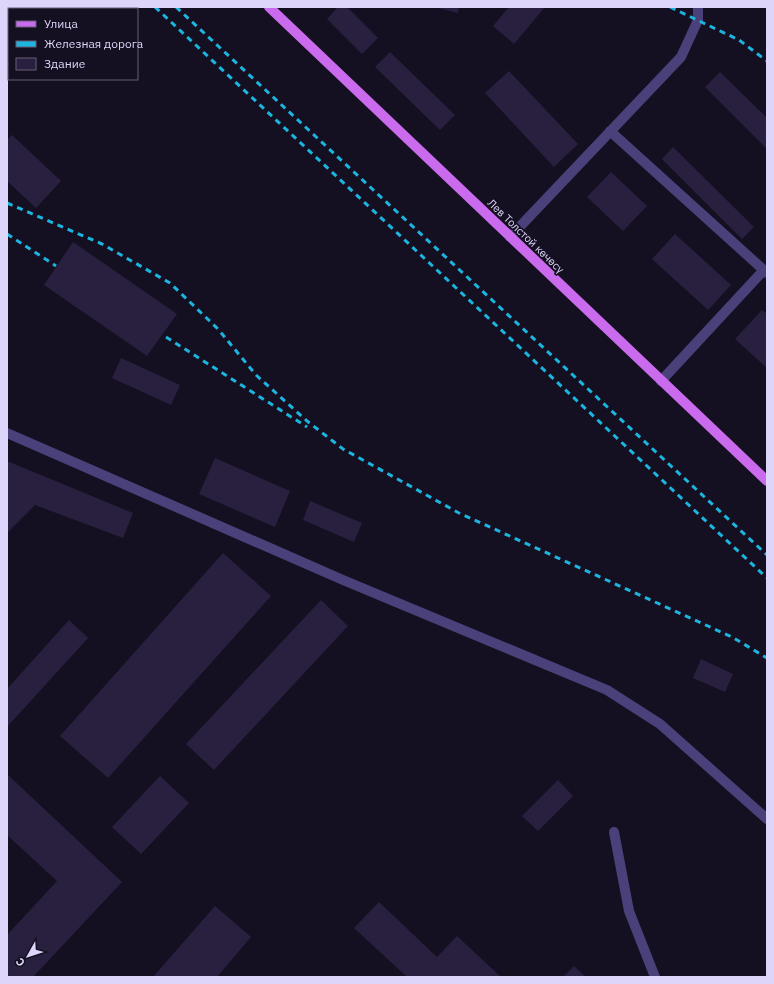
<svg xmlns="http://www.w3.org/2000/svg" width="774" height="984" viewBox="0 0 774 984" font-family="'IBM Plex Sans',sans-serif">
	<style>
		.building { fill: #291f3f }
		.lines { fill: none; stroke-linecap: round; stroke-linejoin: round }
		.minor { stroke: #4a417a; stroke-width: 10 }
		.major { stroke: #ca6aec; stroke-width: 10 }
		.rail { stroke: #1cb5df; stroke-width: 3; stroke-dasharray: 6 5; stroke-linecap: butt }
		.labels { text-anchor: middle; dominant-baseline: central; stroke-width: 3.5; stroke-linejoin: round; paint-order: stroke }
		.street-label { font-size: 11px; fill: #ded5fa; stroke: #151021 }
	</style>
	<rect width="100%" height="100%" fill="#151021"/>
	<path class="building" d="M338 7H347L378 38 362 54 327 19Z
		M434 7H459L458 13Z
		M509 7H545L514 44 493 26Z
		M390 52 455 115 440 130 375 67Z
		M509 71 578 144 554 167 485 93Z
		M720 72 767 118V149L705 87Z
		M12 135 61 181 36 208 7 181V140Z
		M673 147 754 227 742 239 662 159Z
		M611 172 647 206 623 231 587 197Z
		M675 234 731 285 708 310 652 259Z
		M73 242 177 314 147 356 44 285Z
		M762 310 767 314V368L735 339Z
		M121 358 180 385 171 405 112 378Z
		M215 458 290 491 275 527 199 494Z
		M7 461 133 513 123 538 35 505 7 533Z
		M310 501 362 523 354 542 303 520Z
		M223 553 271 596 108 778 60 736Z
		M321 600 348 626 214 770 186 744Z
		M69 620 88 638 7 727V689Z
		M701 659 733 674 725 692 693 678Z
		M7 774 122 882 33 977H7V935L57 881 7 835Z
		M160 776 189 803 141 854 112 827Z
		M558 780 573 796 538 831 522 816Z
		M379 902 437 957 457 936 501 977H407L354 928Z
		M215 906 251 937 217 977H153Z
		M574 966 586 977H563Z"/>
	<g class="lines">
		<path class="minor" d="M610 131 767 273
			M510 237 681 57 698 20V7
			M661 381 764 270
			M7 433 343 580 607 690 660 724 767 819
			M614 832 629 911 655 977"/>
		<path class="major" d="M269 7 767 481"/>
		<path class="rail" d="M155 7 767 578
			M176 7 767 555
			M670 7 739 40 767 61
			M7 203 102 244 170 283 218 329 256 375 307 421 343 449 459 513 732 637 767 658
			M7 234 56 266
			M166 337 307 427"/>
	</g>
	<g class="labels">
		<g class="street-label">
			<text transform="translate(526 236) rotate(44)">Лев Толстой көчөсү</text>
		</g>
	</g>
	<rect width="774" height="984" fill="none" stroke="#ded5fa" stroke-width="16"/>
	<rect x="8" y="8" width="130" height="72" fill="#151021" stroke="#655f78"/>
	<rect x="16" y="21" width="20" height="6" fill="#ca6aec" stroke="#655f78"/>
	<text x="44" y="28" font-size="12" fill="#ded5fa">Улица</text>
	<rect x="16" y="41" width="20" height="6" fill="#1cb5df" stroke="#655f78"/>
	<text x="44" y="48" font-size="12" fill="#ded5fa">Железная дорога</text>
	<rect x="16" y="58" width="20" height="12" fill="#291f3f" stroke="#655f78"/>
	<text x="44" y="68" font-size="12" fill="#ded5fa">Здание</text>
	<g transform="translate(28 956) rotate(231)" stroke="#151021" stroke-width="3" paint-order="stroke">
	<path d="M0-3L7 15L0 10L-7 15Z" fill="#ded5fa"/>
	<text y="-6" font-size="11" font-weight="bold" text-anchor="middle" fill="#ded5fa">С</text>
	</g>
</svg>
